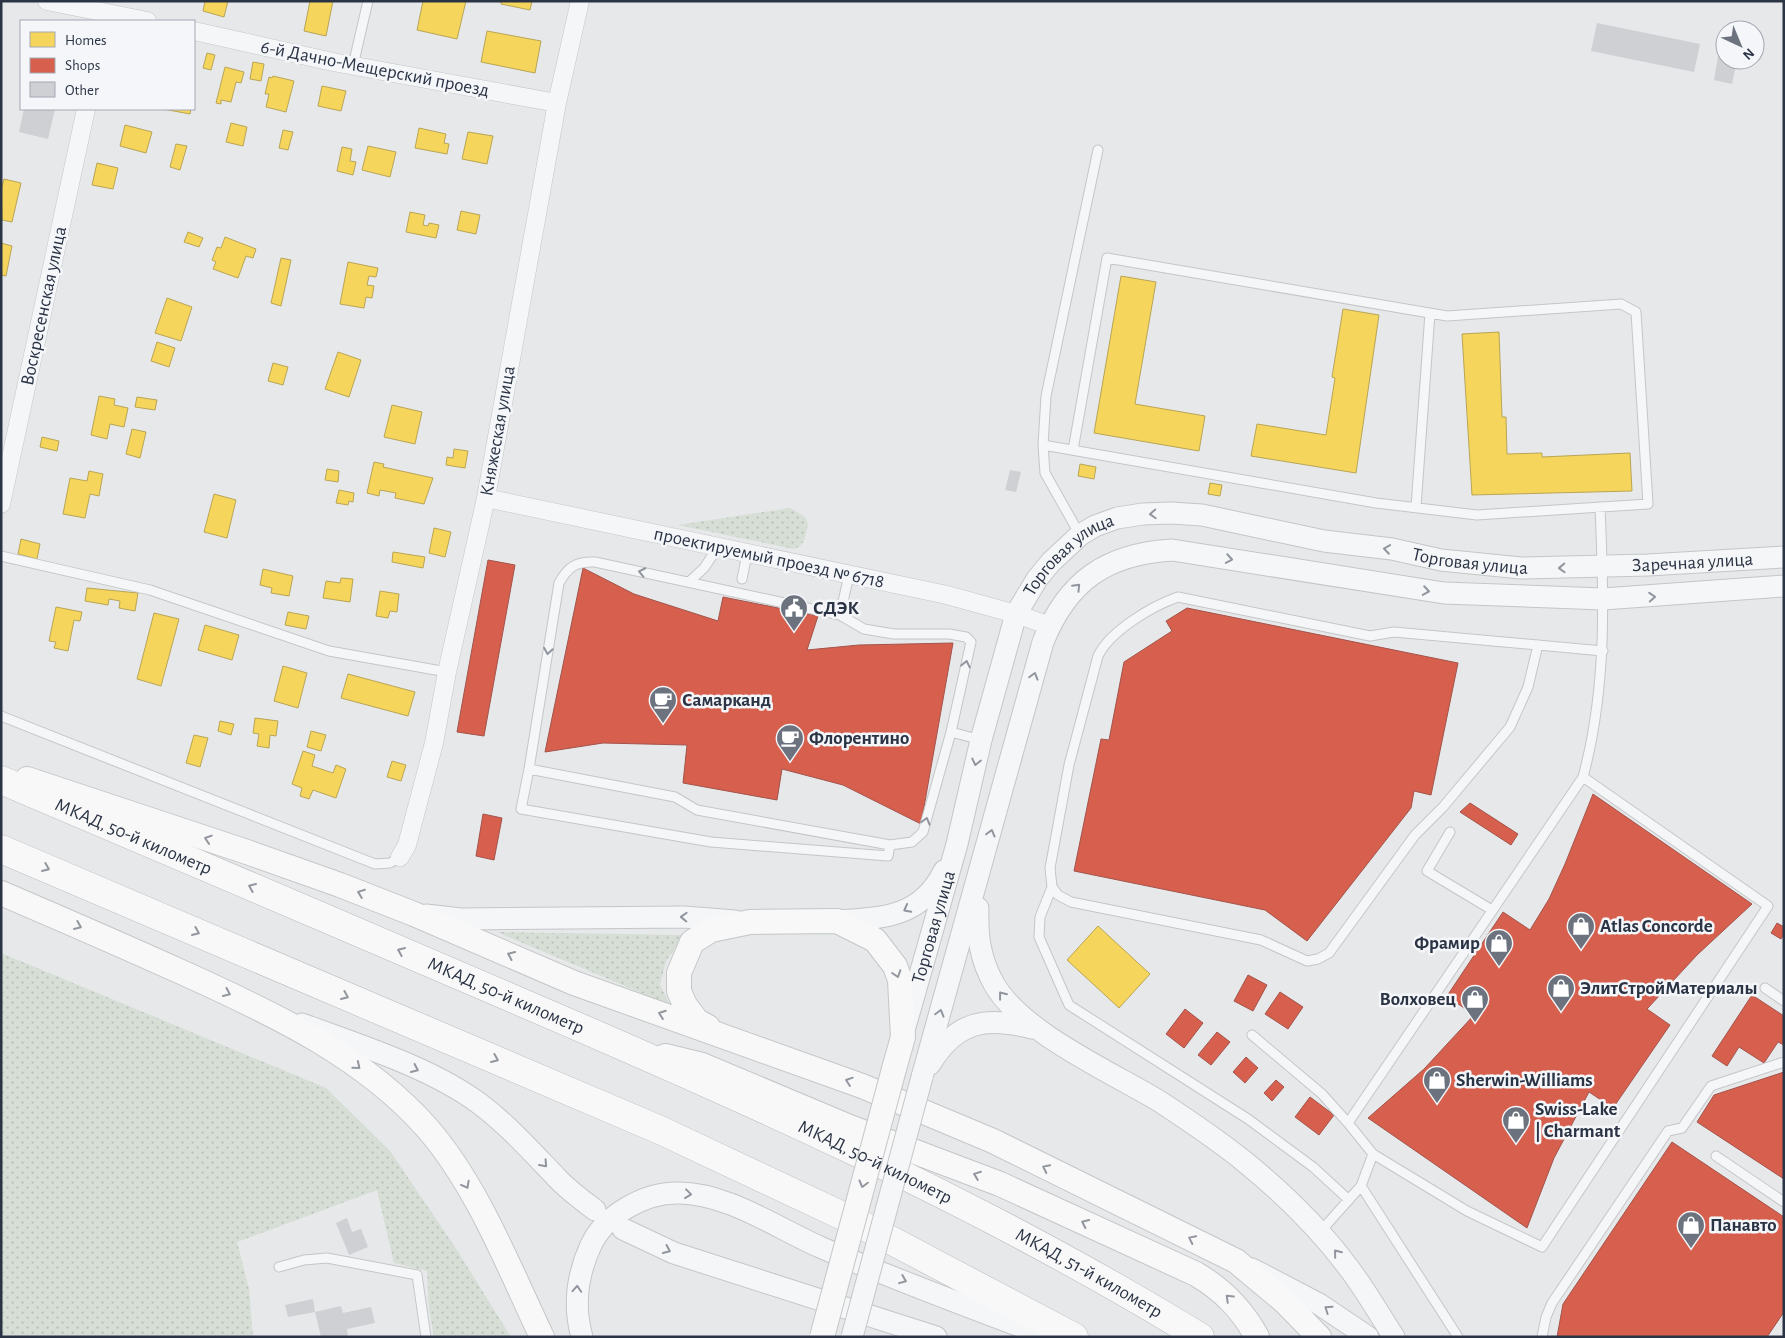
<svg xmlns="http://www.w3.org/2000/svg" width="1785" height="1338" viewBox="0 0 1785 1338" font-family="'Alegreya Sans',sans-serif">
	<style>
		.grass { fill: url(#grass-dots) }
		.homes { fill: #f6d55c; stroke: #b9a555 }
		.shops { fill: #d6604d; stroke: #a3534b }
		.building { fill: #ced0d3 }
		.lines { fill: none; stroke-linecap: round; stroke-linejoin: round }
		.service-casing { stroke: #c4c6c8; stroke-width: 11 }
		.minor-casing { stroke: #c4c6c8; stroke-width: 19 }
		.tertiary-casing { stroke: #c4c6c8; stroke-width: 23 }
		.secondary-casing { stroke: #c4c6c8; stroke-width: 26 }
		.trunk-casing { stroke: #b8bbbf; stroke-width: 29 }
		.service { stroke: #f5f6f7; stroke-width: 9 }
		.minor { stroke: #f5f6f7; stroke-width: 18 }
		.tertiary { stroke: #f5f6f7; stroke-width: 21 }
		.secondary { stroke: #f8f8f8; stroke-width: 24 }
		.trunk { stroke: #f8f8f8; stroke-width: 28 }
		.tertiary-bridge-casing { stroke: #c4c6c8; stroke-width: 23; stroke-linecap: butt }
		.secondary-bridge-casing { stroke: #c4c6c8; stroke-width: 26; stroke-linecap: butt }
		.tertiary-bridge { stroke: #f5f6f7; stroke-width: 21 }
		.secondary-bridge { stroke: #f8f8f8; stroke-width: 24 }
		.oneway { stroke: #90959e }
		.oneway2 { stroke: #92969e }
		.labels { text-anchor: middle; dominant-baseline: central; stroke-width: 5; stroke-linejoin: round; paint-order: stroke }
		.street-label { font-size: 19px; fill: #2b3445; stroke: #f4f6f9 }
		.poi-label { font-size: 19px; font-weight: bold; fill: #2b3445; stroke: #f4f6f9; text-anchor: start }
	</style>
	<defs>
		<pattern id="grass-dots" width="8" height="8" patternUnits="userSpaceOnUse" patternTransform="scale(1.25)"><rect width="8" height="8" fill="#d6ded6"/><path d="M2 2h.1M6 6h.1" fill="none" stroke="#b8bfb9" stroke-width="1.8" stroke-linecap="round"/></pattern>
	</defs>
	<rect width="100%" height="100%" fill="#e6e8ea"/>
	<path class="grass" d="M790 508 805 517 808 524 804 541 799 547 794 549 678 525Z
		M497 932 685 935 666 961 660 985 670 1005Z
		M1 953 326 1088 390 1151 455 1247 511 1337H434L429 1309 427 1271 394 1263 377 1190 237 1242 249 1289 253 1337H3L1 1335Z"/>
	<path class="homes" d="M205 1H228L224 17 203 11Z
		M310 1H333L326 36 304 31Z
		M423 1H466L457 39 417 30Z
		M501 1H532L530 10 501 4Z
		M487 31 541 41 535 73 481 62Z
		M207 53 215 55 211 70 203 68Z
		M253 62 264 64 261 81 250 79Z
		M225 67 244 72 241 83 236 82 231 102 221 100V104L216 103Z
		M273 76 294 81 286 112 266 107 269 94H265L269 77 272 78Z
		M322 86 346 91 341 111 318 106Z
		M163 109H191L190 114Z
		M231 123 247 127 243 146 226 142Z
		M125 125 152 132 146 153 120 146Z
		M419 128 446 134 444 143 449 144 447 154 415 148Z
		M283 130 293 132 288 150 279 148Z
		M468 132 493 136 487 164 462 159Z
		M176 144 187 146 180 170 170 167Z
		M368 146 396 152 390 177 362 170Z
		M342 147 352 149 350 161 356 162 353 175 337 171Z
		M97 163 118 168 113 189 92 185Z
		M4 179 21 183 12 222 2 220 1 190Z
		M461 211 480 215 476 234 457 230Z
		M410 212 425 215 423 225 428 226 429 223 439 225 436 238 406 232Z
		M188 232 203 238 199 247 184 242Z
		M225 237 256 249 253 258 246 256 238 278 213 269 216 262 212 260 217 247 221 248Z
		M1 243 12 246 6 276 1 275Z
		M281 258 291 260 281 306 271 303Z
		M348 262 378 268 376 277 369 276 367 285 374 286 372 298 366 297 364 308 340 304Z
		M1121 276 1156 282 1135 404 1205 416 1199 451 1094 433Z
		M167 298 192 307 181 341 155 333Z
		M1343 309 1379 315 1356 473 1251 456 1257 424 1326 435 1335 378 1332 377Z
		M1499 332 1502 417H1506L1507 454 1542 453V457L1630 453 1632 491 1472 495 1462 334Z
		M157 342 175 348 169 367 151 361Z
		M338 352 361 360 349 397 325 389Z
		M273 363 288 367 283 385 268 381Z
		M99 396 115 399 114 405 128 408 124 427 110 424 107 439 91 435Z
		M137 397 157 400 155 410 135 407Z
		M392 405 422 412 415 444 384 437Z
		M132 429 146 432 140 458 126 454Z
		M42 437 59 441 57 451 40 447Z
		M454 449 468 451 465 468 446 465 447 457 453 458Z
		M374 462 384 464 383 467 433 478 424 504 395 498 396 493 380 490 379 496 367 493Z
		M1080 464 1096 467 1094 479 1078 476Z
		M327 469 339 471 338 482 325 480Z
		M89 471 103 474 99 496 90 494 85 518 63 514 70 478 87 481Z
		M1210 483 1222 485 1220 496 1208 494Z
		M339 490 354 493 353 502 349 501 348 505 336 503Z
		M214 494 236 500 227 538 204 532Z
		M434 528 451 532 445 557 429 553Z
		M21 539 40 544 37 559 18 554Z
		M393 552 425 557 423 568 392 562Z
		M263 569 293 576 289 596 271 593 272 588 260 585Z
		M341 578 353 579 350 602 323 598 326 581 340 583Z
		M87 588 138 593 135 611 119 608 120 601 109 599 108 605 85 601Z
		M380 591 399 594 397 612 390 611 388 618 376 616Z
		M56 607 82 612 80 621 74 620 68 651 54 648 56 642 49 641Z
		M288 612 309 616 306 629 285 625Z
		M154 613 179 619 161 686 137 679Z
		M205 625 239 635 232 660 198 650Z
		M283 666 307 673 298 708 274 701Z
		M348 674 415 692 408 716 341 698Z
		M255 718 278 721 276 736 270 735 269 748 257 746 259 734 253 733Z
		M220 721 234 724 231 735 218 731Z
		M311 731 326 735 321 751 307 747Z
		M194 735 208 738 200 767 186 763Z
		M303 751 315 755 312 766 333 773 336 765 346 769 336 798 313 790 309 799 300 796 302 788 292 784Z
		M392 761 406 765 401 781 387 777Z
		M1098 926 1150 974 1119 1008 1067 960Z"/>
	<path class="shops" d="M488 560 515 565 484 736 457 732Z
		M583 568 634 594 718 621 723 597 818 616 807 650 859 645 953 643 921 824 843 785 782 769 777 800 683 783 687 745 603 743 545 752Z
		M1187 608 1458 663 1431 795 1414 791 1411 808 1307 941 1265 910 1074 871 1101 739 1109 740 1124 662 1172 631 1166 621Z
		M1593 794 1752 904 1697 955 1647 1009 1670 1025 1613 1108 1589 1092 1554 1158 1527 1228 1368 1118 1424 1069 1474 1015 1447 996 1503 912 1530 930 1549 899 1565 864Z
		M1470 803 1518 834 1511 845 1460 812Z
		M483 814 502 818 494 860 476 856Z
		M1777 923 1784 927V934L1781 939 1771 933Z
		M1248 975 1267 985 1253 1011 1234 1001Z
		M1280 992 1303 1007 1288 1029 1265 1014Z
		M1752 995 1784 1016V1045L1778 1042 1764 1063 1739 1047 1727 1066 1712 1056Z
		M1185 1009 1203 1023 1184 1048 1166 1034Z
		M1217 1032 1230 1042 1211 1065 1198 1055Z
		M1246 1057 1258 1068 1245 1083 1233 1072Z
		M1784 1072V1179L1697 1122 1714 1095Z
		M1276 1080 1284 1087 1272 1101 1264 1093Z
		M1310 1097 1334 1115 1319 1135 1295 1117Z
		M1672 1142 1784 1217V1312L1767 1337H1557L1563 1304Z"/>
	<path class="building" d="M1597 23 1700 44 1694 72 1591 51Z
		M1719 51 1725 53V60H1737L1732 84 1714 80Z
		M24 109H55L48 139 19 132Z
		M1010 470 1021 472 1016 492 1005 490Z
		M347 1218 352 1232 361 1229 368 1247 349 1255 336 1223Z
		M313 1299 315 1312 288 1317 285 1305Z
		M341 1306 343 1313 371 1307 375 1323 347 1329 348 1337H321L315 1312Z"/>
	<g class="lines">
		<g class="service-casing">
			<path id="service" d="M356 66 355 57 368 1
				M1043 445 1376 503 1477 515 1648 504 1636 312 1621 304 1447 316 1107 258 1073 450
				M1416 507 1430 313
				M1080 535 1045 473 1043 445 1046 396 1098 150
				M1 556 150 590 329 651 447 672
				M742 579 747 554
				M689 582 704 568 718 547
				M840 615 849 575
				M1538 645 1528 687 1510 727 1443 807 1415 835 1329 953 1318 959 1307 961 1261 940 1071 902 1058 895 1052 887 1050 868 1069 765 1098 656C1110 631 1152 606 1178 597L1370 636 1394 632 1603 651
				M1 716 375 864 390 863 400 857
				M951 732 981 740
				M529 769 675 797 697 810 890 845 888 856 711 842 521 809 529 769 559 583C568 567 576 561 595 562L840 615 864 629 894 634H949L966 637 971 642 951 732 923 832 912 842 890 845
				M1450 832 1427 871 1492 910
				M1052 887 1040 917 1039 937 1069 1005 1248 1119 1313 1167 1349 1200
				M1765 988 1784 1001
				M1252 1035 1322 1094 1348 1123 1583 777C1607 688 1604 598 1600 507
				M1348 1123 1373 1154 1467 1211 1542 1247 1768 906 1583 777
				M1716 1156 1784 1202
				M1361 1186 1458 1337
				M1320 1232 1361 1186 1373 1154
				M279 1267 304 1260 327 1258 417 1275 426 1337
				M1542 1337 1546 1317 1552 1303 1668 1131 1682 1128 1711 1086 1784 1062"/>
		</g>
		<g class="minor-casing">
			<path id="minor" d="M47 1 147 21
				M194 31 333 62 557 103
				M486 498 947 595 1016 614 1050 626
				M1 504 86 109
				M400 857 407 845 434 743 447 672 486 498 557 103 580 1"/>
		</g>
		<g class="tertiary-casing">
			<g id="tertiary">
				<path d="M978 908C977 936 980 959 994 984 1021 1032 1111 1072 1159 1101 1188 1120 1218 1140 1245 1162 1283 1193 1319 1228 1348 1267 1365 1289 1379 1314 1394 1337"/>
				<path d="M426 915 461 919 684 917 735 921"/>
				<path d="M837 921C882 918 921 918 944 871"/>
				<path d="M302 1024C359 1045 432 1068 480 1104 509 1126 532 1152 557 1178 568 1190 582 1200 595 1210"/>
				<path id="s1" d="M905 1027 957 844 981 740 1016 614 1037 579 1051 562 1080 535 1095 526 1117 518 1143 514 1171 513 1202 515 1324 541 1392 549 1441 560 1521 568 1648 565 1784 557"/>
				<path d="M930 1064C956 1021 986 1016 1032 1028"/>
				<path d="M922 1077 1043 642C1068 580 1107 554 1172 550L1444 593 1603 599 1784 586"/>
				<path d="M623 1229 674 1253 936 1337"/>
				<path d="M1252 1269 1319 1304 1368 1337"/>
				<path d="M582 1337C573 1305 577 1275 591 1245 605 1215 644 1193 677 1193 725 1192 777 1228 820 1247 895 1280 972 1308 1049 1337"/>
			</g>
		</g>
		<g class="secondary-casing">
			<path id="secondary" d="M27 779 247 852 340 885 414 914 574 983 862 1086 993 1141 1236 1261 1285 1302 1319 1337
				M1 893C64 920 126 947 188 975 274 1014 365 1057 428 1129 478 1187 509 1268 542 1337
				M708 1027 697 1021 685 1005 679 991V973L692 942 711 930 750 922 837 921 875 940 895 966 900 980 903 1037 894 1069
				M665 1056 702 1065 852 1128 1000 1184 1196 1274C1223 1290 1242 1309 1257 1337"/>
		</g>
		<g class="trunk-casing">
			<g id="trunk">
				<path id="s2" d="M1 780C170 852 340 924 509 997 745 1098 980 1202 1200 1337"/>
				<path d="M1 849 660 1130 864 1226 1074 1337"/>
			</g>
		</g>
		<use href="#service" class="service"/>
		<use href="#minor" class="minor"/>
		<use href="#tertiary" class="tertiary"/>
		<use href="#secondary" class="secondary"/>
		<use href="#trunk" class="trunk"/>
		<g class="tertiary-bridge-casing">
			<path id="tertiary-bridge" d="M852 1337 922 1077"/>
		</g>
		<g class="secondary-bridge-casing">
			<path id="secondary-bridge" d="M822 1337 894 1069"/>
		</g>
		<use href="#tertiary-bridge" class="tertiary-bridge"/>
		<use href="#secondary-bridge" class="secondary-bridge"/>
	</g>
	<defs><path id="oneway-chevron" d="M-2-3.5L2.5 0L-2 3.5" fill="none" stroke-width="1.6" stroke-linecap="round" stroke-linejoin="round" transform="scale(1.25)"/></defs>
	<g class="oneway">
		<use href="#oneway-chevron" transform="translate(1153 514) rotate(177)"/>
		<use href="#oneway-chevron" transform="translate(1387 549) rotate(-172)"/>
		<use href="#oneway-chevron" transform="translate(1229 559) rotate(10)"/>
		<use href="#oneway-chevron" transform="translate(1562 568) rotate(178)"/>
		<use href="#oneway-chevron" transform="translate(642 572) rotate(-168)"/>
		<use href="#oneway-chevron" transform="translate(1077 587) rotate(-46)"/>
		<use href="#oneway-chevron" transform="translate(1426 591) rotate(9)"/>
		<use href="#oneway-chevron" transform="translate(1652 597) rotate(-4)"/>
		<use href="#oneway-chevron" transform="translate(548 651) rotate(99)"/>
		<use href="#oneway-chevron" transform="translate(966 664) rotate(-78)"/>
		<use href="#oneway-chevron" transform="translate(1034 676) rotate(-74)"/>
		<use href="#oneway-chevron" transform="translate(976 762) rotate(103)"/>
		<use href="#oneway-chevron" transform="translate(926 821) rotate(-74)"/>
		<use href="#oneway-chevron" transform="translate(991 833) rotate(-75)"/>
		<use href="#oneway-chevron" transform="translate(907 909) rotate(152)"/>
		<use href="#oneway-chevron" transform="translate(684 917) rotate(-178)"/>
		<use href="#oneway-chevron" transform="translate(1002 995) rotate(-128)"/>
		<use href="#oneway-chevron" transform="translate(940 1013) rotate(-74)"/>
		<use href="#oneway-chevron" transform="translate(415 1069) rotate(25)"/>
		<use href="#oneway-chevron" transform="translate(544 1164) rotate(48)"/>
		<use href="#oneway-chevron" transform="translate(688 1194) rotate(7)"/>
		<use href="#oneway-chevron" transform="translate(667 1250) rotate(25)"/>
		<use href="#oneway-chevron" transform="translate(1337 1253) rotate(-129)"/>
		<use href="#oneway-chevron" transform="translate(903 1280) rotate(22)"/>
		<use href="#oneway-chevron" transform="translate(577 1289) rotate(-86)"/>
		<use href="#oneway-chevron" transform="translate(1328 1309) rotate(-146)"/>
	</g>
	<g class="oneway2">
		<use href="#oneway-chevron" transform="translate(208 839) rotate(-162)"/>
		<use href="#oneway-chevron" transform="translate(46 868) rotate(23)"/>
		<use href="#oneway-chevron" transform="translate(252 887) rotate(-157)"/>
		<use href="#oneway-chevron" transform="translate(361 893) rotate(-159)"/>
		<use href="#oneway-chevron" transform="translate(78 926) rotate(23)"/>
		<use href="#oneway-chevron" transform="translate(196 932) rotate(23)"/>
		<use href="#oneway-chevron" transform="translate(401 951) rotate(-157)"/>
		<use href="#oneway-chevron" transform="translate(511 955) rotate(-156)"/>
		<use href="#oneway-chevron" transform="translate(897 974) rotate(72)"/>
		<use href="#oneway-chevron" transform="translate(227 993) rotate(24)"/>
		<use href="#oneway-chevron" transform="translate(345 996) rotate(23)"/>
		<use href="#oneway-chevron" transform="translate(662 1014) rotate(-160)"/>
		<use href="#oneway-chevron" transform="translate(495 1059) rotate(23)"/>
		<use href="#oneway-chevron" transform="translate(357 1066) rotate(39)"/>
		<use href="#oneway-chevron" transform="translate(849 1081) rotate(-161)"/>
		<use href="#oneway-chevron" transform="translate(1046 1168) rotate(-154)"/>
		<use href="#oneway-chevron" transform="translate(977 1175) rotate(-159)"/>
		<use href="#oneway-chevron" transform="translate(863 1184) rotate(105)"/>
		<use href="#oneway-chevron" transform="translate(466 1185) rotate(61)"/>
		<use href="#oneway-chevron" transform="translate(1085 1223) rotate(-155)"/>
		<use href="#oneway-chevron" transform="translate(1192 1239) rotate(-154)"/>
		<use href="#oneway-chevron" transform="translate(1229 1298) rotate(-136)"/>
	</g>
	<defs>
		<g id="civic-pin" transform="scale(1.4375)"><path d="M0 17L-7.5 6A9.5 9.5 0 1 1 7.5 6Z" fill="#6c737f" stroke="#f4f6f9"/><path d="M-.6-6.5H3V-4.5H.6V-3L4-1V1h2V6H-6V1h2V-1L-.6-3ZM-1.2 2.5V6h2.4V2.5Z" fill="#fff"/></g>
		<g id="cafe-pin" transform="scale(1.4375)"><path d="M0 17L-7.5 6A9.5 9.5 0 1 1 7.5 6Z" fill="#6c737f" stroke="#f4f6f9"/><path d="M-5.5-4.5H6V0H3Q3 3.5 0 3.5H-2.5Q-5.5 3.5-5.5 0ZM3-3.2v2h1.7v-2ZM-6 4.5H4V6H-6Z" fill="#fff"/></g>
		<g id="shop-pin" transform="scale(1.4375)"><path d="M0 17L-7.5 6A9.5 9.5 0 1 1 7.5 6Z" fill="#6c737f" stroke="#f4f6f9"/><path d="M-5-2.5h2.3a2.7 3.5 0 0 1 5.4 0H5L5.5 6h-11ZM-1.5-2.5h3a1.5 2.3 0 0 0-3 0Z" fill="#fff"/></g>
	</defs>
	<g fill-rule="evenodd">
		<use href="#civic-pin" x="794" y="608"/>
		<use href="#cafe-pin" x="663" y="700"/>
		<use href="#cafe-pin" x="790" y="738"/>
		<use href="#shop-pin" x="1581" y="926"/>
		<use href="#shop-pin" x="1499" y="943"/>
		<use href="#shop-pin" x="1561" y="988"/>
		<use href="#shop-pin" x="1475" y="999"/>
		<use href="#shop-pin" x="1437" y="1080"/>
		<use href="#shop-pin" x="1516" y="1120"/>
		<use href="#shop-pin" x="1691" y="1225"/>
	</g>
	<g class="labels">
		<g class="street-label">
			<text transform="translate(375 69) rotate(11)">6-й Дачно-Мещерский проезд</text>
			<text transform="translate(44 306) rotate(-78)">Воскресенская улица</text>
			<text transform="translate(498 431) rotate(-80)">Княжеская улица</text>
			<text transform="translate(769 558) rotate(12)">проектируемый проезд № 6718</text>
			<text stroke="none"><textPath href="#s1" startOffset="509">Торговая улица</textPath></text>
			<text stroke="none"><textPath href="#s1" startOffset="929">Торговая улица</textPath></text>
			<text stroke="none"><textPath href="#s1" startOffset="1152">Заречная улица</textPath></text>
			<text stroke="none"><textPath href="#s2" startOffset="144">МКАД, 50-й километр</textPath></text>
			<text stroke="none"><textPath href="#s1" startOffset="104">Торговая улица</textPath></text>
			<text stroke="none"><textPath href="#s2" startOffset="549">МКАД, 50-й километр</textPath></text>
			<text stroke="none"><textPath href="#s2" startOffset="954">МКАД, 50-й километр</textPath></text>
			<text stroke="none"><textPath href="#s2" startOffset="1195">МКАД, 51-й километр</textPath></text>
		</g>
		<g class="poi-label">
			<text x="813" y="608">СДЭК</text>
			<text x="682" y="700">Самарканд</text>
			<text x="809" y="738">Флорентино</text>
			<text x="1600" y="926">Atlas Concorde</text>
			<text x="1480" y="943" text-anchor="end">Фрамир</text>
			<text x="1580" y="988">ЭлитСтройМатериалы</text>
			<text x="1456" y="999" text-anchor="end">Волховец</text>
			<text x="1456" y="1080">Sherwin-Williams</text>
			<text x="1535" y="1109">Swiss-Lake<tspan x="1535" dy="22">| Charmant</tspan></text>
			<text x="1710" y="1225">Панавто</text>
		</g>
	</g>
	<rect width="1785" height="1338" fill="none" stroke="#2b3445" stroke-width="5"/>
	<rect x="20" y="20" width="175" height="90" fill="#f4f6f9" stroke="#a4a8b1"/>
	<rect x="30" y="32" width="25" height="15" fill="#f6d55c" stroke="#a4a8b1"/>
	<text x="65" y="45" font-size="15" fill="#2b3445">Homes</text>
	<rect x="30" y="58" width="25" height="15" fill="#d6604d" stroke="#a4a8b1"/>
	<text x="65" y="70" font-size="15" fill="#2b3445">Shops</text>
	<rect x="30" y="82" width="25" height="15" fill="#ced0d3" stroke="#a4a8b1"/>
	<text x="65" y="95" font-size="15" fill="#2b3445">Other</text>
	<g transform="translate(1740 45) rotate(136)"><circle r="24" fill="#f4f6f9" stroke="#a4a8b1"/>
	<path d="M0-4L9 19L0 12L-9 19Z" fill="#6c737f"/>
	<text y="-8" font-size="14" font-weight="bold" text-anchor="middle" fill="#2b3445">N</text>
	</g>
</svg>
